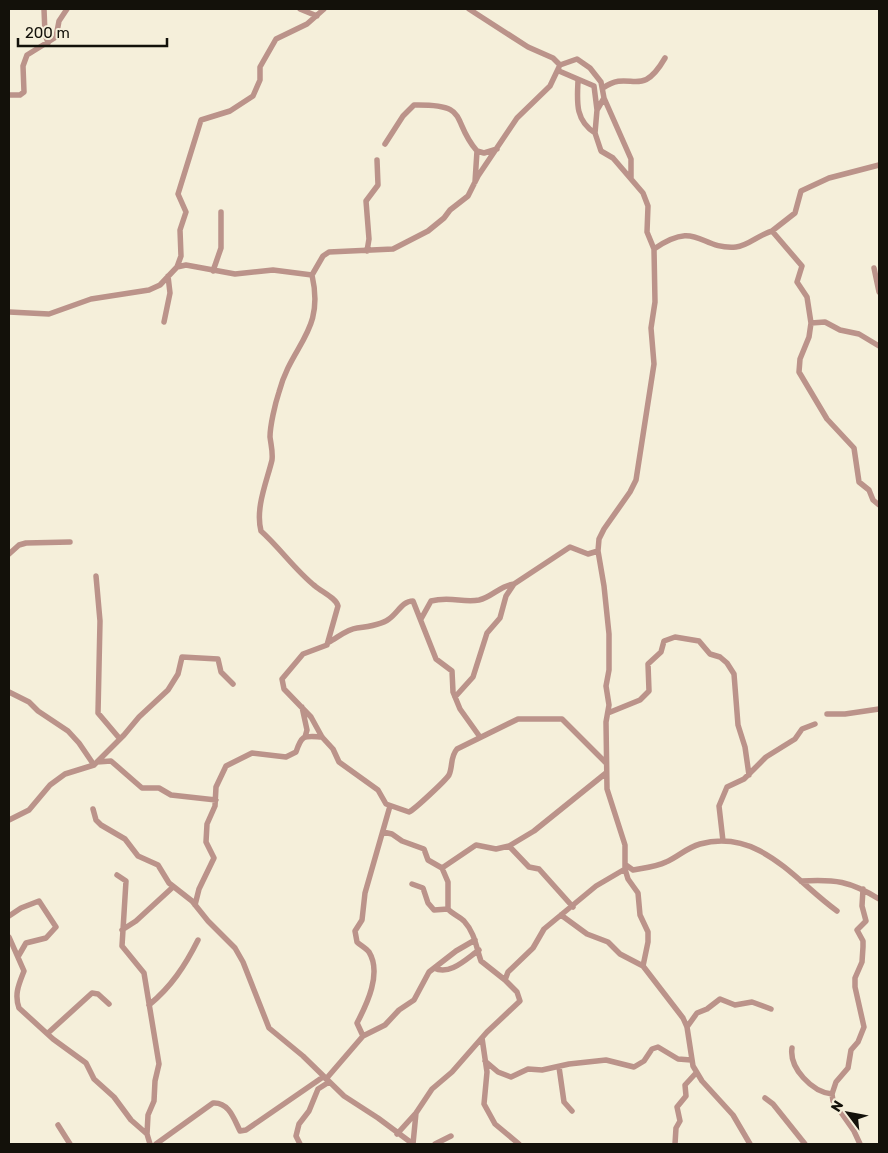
<svg xmlns="http://www.w3.org/2000/svg" width="888" height="1153" viewBox="0 0 888 1153" font-family="Rubik,sans-serif">
	<style>
		.lines { fill: none; stroke-linecap: round; stroke-linejoin: round }
		.minor { stroke: #bb938a; stroke-width: 5.5 }
	</style>
	<rect width="100%" height="100%" fill="#f5efda"/>
	<g class="lines">
		<path class="minor" d="M44 9 45 34 48 43
			M300 9 317 16
			M559 71 594 86 597 110
			M578 81C577 102 575 120 595 133
			M603 88C631 68 640 101 665 58
			M9 95H20L24 92 23 66 27 55 56 37 59 21 67 9
			M604 98 631 159V178
			M385 144 403 116 414 105C472 104 450 120 477 151L475 182
			M477 151 484 153 497 149
			M772 231 795 213 801 191 829 178 879 165
			M654 249C698 219 699 250 736 247 748 246 760 234 772 231L802 266 797 282 807 297 811 323 825 322 840 330 859 334 879 346
			M367 251 369 239 366 201 378 185 377 160
			M177 267 181 256 180 230 186 212 178 194 201 120 230 111 253 96 260 80V67L276 39 307 24 324 9
			M874 268 879 292
			M213 271 221 248V212
			M312 275C325 332 292 343 279 392 275 404 270 426 270 437 271 445 273 452 272 460 267 481 255 508 261 531 280 548 295 570 315 586 322 592 336 598 338 606L327 645 303 654 282 679 284 689 311 717 322 737 333 749 339 762 378 790 386 804 409 812C414 810 446 780 449 775 453 766 450 757 457 749L518 719H562L606 763
			M9 312 49 314 91 299 149 290 160 285 177 267 186 265 235 274 273 270 312 275 323 256 329 252 393 249 428 231 444 218 450 210 468 196 478 176 517 118 550 86 560 65
			M164 322 170 293 168 276
			M811 323 809 337 800 359 799 372 827 419 854 448 859 482 869 490 873 500 879 505
			M9 554 19 545 26 543 70 542
			M96 576 100 621 98 713 120 739
			M421 619 431 601C450 596 463 603 479 600 492 597 501 585 514 584
			M329 642C337 638 347 629 357 628 366 627 381 625 389 619 398 613 402 601 413 601L436 659 452 671 453 692 460 709 480 737
			M9 692 29 702 38 711 68 731 79 743 94 765
			M455 697 473 677 487 633 500 618 506 596 514 584 570 547 588 554 598 551
			M302 707 307 730 305 737
			M608 713 640 700 649 691 648 664 661 652 664 641 675 637 699 641 710 654 720 657 727 663 734 674 738 725 745 747 749 775
			M827 714H845L879 709
			M97 762 111 761 142 788H159L171 795 216 800
			M93 809 96 820 101 825 125 839 138 856 158 865 169 883 192 901 208 921 235 948 243 962 269 1028 303 1056 344 1096 378 1118 413 1144
			M9 820 29 810 50 785 65 774 94 765 124 735 139 717 168 690 178 674 182 657 218 659 221 672 233 684
			M383 832 392 834 402 841 424 849 428 860 442 868 448 882V909C452 914 459 916 464 921 475 933 476 947 481 961L505 980
			M723 841 719 806 727 787 744 779 766 757 795 739 802 729 815 724
			M509 846 529 867 539 869 573 907
			M626 865 633 870C644 868 656 867 666 862 678 857 686 848 700 844 760 828 795 881 837 911
			M442 868 476 845 496 849 509 846 534 831 606 773
			M625 869 628 879 638 893 640 915 648 932V942L643 966 683 1018 687 1027 693 1066 702 1081 733 1115 750 1144
			M117 875 126 881 122 946 144 973 159 1064 155 1081 154 1101 148 1115 147 1134
			M801 881C835 879 850 881 879 899
			M412 884 423 888 428 903 434 910 448 909
			M195 905 199 889 214 858 206 842 207 824 215 806 216 787 226 766 252 753 286 757 296 752C302 734 304 736 322 737
			M561 915 587 934 608 942 620 954 643 966
			M9 916 21 908 39 901 56 927 46 938 26 943 19 955
			M122 930 136 921 173 887
			M9 937 24 971C19 984 14 994 19 1008L53 1039 86 1063 94 1079 114 1097 131 1120 147 1134 150 1144
			M434 968C450 976 466 959 479 950
			M149 1005C171 987 185 966 198 940
			M687 1027 697 1013 707 1009 720 999 735 1005 752 1002 771 1009
			M48 1033 92 993 98 994 109 1004
			M363 1036 357 1023C367 1004 382 973 369 952 366 948 360 945 357 942L355 931 362 920 365 893 390 806
			M482 1038 487 1072 484 1104 495 1124 519 1144
			M792 1048C789 1068 812 1092 832 1094
			M485 1061 498 1072 511 1077 528 1069 542 1070 569 1064 606 1060 634 1067 644 1061 652 1049 658 1047 678 1059 691 1060
			M559 1067 564 1102 572 1111
			M326 1079 363 1036 385 1025 399 1010 414 1000 429 972 456 951 475 940
			M765 1098 773 1104 805 1144
			M58 1125 70 1144
			M397 1134 416 1113 432 1089 452 1072 487 1032 520 1001 517 992 505 980 508 972 533 948 544 929 596 886 625 869V845L607 789 606 722 609 705 606 686 609 670V634L604 586 598 551 599 539 604 529 630 492 636 480 654 364 651 328 655 302 654 249 647 232 648 206 643 193 613 158 601 151 595 133 597 110 604 98 601 82 590 68 577 59 560 65 553 58 528 47 469 9
			M156 1144 213 1103C229 1102 234 1119 240 1131L246 1130 323 1077
			M300 1144 296 1136 299 1124 309 1111 318 1089 329 1082
			M413 1144 416 1113
			M435 1144 451 1136
			M675 1144 676 1128 680 1121 677 1107 686 1096 685 1085 696 1073
			M860 1144 854 1131 833 1101 832 1094 836 1082 848 1068 851 1050 858 1042 864 1027 855 987V978L862 962 863 947V941L857 930 866 921 862 906 863 889"/>
	</g>
	<rect width="888" height="1153" fill="none" stroke="#13110a" stroke-width="20"/>
	<g transform="translate(848 1113) rotate(302)" stroke="#f5efda" stroke-width="4" paint-order="stroke">
	<path d="M0-4L9 19L0 12L-9 19Z" fill="#13110a"/>
	<text y="-8" font-size="14" font-weight="bold" text-anchor="middle" fill="#13110a">N</text>
	</g>
	<path d="M18 38v8h149v-8" fill="none" stroke="#13110a" stroke-width="2.5"/>
	<text x="25" y="38" font-size="15" fill="#13110a" stroke="#f5efda" stroke-width="4" paint-order="stroke">200 m</text>
</svg>
